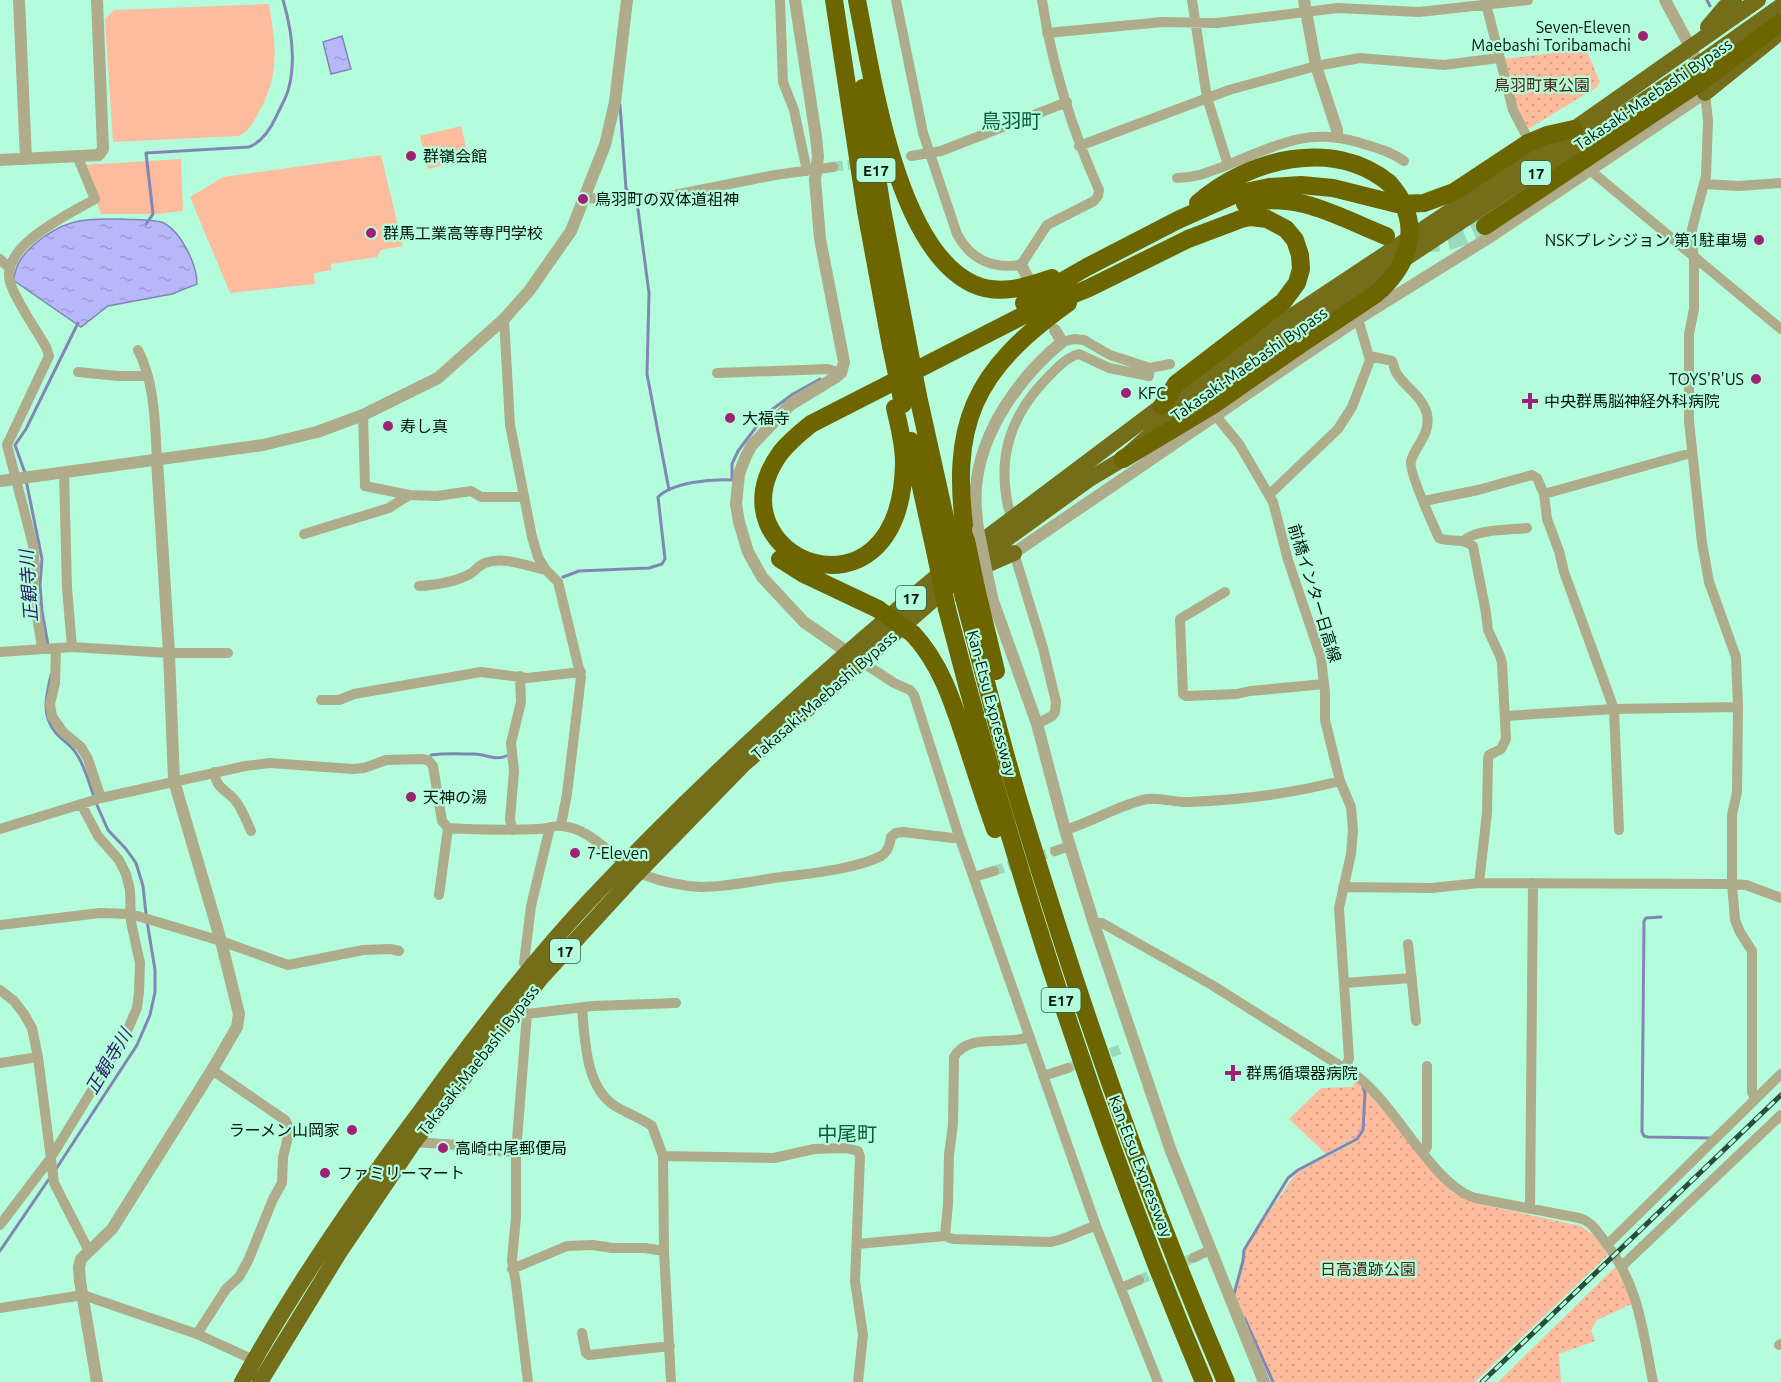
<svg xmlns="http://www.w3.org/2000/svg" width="1781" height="1382" viewBox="0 0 1781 1382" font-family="Ubuntu,'Noto Sans JP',sans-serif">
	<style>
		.grass { fill: url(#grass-dots) }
		.garden { fill: #febc9e }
		.water { fill: url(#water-ripples); stroke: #8187b3; stroke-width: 1.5 }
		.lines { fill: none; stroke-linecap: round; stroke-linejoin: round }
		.stream { stroke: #8187b3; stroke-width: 3 }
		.minor-tunnel { stroke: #99dabd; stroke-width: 10; stroke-dasharray: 10 5; stroke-linecap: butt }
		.motorway-tunnel { stroke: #99dabd; stroke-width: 18; stroke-dasharray: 18 9; stroke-linecap: butt }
		.minor { stroke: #aeac8a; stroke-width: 10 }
		.tertiary { stroke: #aeac8a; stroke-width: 12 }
		.trunk { stroke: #746e1a; stroke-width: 16 }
		.motorway { stroke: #6c6500; stroke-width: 18 }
		.rail-casing { stroke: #2a4d3d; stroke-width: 5 }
		.rail { stroke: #b4fddc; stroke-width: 3; stroke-dasharray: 9; stroke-linecap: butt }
		.tertiary-bridge { stroke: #aeac8a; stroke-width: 12 }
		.motorway-bridge { stroke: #6c6500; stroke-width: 18 }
		.poi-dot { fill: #9e2175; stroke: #b4fddc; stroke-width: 2 }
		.labels { text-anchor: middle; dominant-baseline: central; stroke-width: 4.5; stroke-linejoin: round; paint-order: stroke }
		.shield { fill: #b4fddc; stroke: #365c4a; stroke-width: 1.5 }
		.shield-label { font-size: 15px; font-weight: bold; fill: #00170c }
		.poi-label { font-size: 16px; fill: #00170c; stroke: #b4fddc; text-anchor: start }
		.park-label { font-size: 16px; fill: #50230d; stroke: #b4fddc }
		.street-label { font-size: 16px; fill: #00170c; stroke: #b4fddc }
		.water-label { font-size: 18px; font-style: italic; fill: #2b1d69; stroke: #b4fddc }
		.quarter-label { font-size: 20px; fill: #065a3f; stroke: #b4fddc }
	</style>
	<defs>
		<pattern id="grass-dots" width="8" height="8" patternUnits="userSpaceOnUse" patternTransform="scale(1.5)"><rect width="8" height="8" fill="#febc9e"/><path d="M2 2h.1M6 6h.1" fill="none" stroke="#d8a187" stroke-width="1.8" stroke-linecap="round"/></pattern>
		<pattern id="water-ripples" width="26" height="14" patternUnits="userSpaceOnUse" patternTransform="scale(1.5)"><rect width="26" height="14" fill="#b8b7fa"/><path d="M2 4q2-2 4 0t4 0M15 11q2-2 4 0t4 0" fill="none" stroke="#9c9dd5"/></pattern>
	</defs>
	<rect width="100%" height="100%" fill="#b4fddc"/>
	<path class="grass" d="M1586 49 1600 82 1597 87 1530 128 1525 127 1519 115 1504 59Z
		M1354 1080 1367 1089 1452 1192 1475 1203 1581 1226 1596 1237 1608 1255 1475 1382H1273L1234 1294 1243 1261 1244 1250 1291 1180 1298 1172 1355 1142 1353 1139 1326 1154 1289 1119 1321 1088 1353 1087Z
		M1615 1267 1634 1303 1597 1320 1591 1330 1595 1341 1559 1354 1561 1382H1498Z"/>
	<path class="garden" d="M269 4C276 45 280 75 259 112 253 122 249 132 238 136L113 142 105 19 114 10Z
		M461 126 469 159 428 169 420 136Z
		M381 155 403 246 381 250 377 257 331 264V270L314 273 315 284 230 293 190 197 223 177Z
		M181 159 183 211 157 214H101L83 165Z"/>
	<path class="water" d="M342 36 351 69 331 74 323 42Z
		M122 219C132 220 156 219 164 223 182 233 197 265 197 284L172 294 108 306 81 327 13 280C15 275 16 267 19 262 31 243 57 225 79 221 93 218 108 219 122 219Z"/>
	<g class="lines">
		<path class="stream" d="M1707 0 1710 6
			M620 105 626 189 634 196
			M637 202 649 293 647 374 669 490
			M146 224 153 214 146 153 249 147C262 142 270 130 276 117 280 108 287 97 289 87 296 59 291 27 283 0
			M25 473 15 445 26 429 78 323
			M26 480 42 559 40 585 42 611 48 645
			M563 577 579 571 649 568 662 564 665 559 658 497C673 482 711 479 732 480V464L738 451 766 414 793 394 820 379
			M51 675C46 696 41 716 56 733 62 740 71 745 76 753 85 766 89 783 94 797
			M431 755C445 753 460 754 474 754 485 754 496 761 506 756
			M96 803 108 830 126 849 136 863 143 886 146 914
			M1661 917 1646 918 1644 921 1642 1132 1644 1136 1648 1137 1711 1138
			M56 1169 137 1045 150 1015 155 992V970L147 921
			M0 1251 49 1179
			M1234 1294 1243 1261 1244 1250 1288 1178 1298 1170 1357 1139 1363 1130 1365 1093 1363 1087
			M1245 1319 1273 1382"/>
		<path class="minor-tunnel" d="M833 167 862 163
			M994 871 1055 851
			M1068 1068 1124 1048
			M1139 1280 1193 1258"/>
		<path class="motorway-tunnel" d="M1421 243C1445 244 1464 238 1485 226"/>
		<path class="minor" d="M780 0 783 82 794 110 807 171
			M896 0 923 133 957 234C971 260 992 269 1021 265L1047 225 1094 201 1098 196 1099 190C1072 130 1052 65 1042 0
			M1192 0 1207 98 1228 165
			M1485 0 1513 110 1526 135
			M1047 33 1163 22 1217 23 1338 8 1419 12 1528 0
			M1705 93 1708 121 1706 176 1692 229V242L1694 258V309L1689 334V421L1702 543 1709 582 1736 657 1738 707 1737 792 1732 815V884L1735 920 1740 932 1752 951V1092L1755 1098
			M1079 146 1229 90 1316 66 1360 58 1444 65 1499 58
			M911 156 941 151 1067 102
			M1591 171 1781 329
			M1177 178C1195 178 1209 172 1225 166 1273 147 1305 127 1357 142 1374 147 1390 151 1404 161
			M1704 184 1739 186 1781 183
			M585 198 630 200 669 196 775 175 833 167
			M0 259 10 269
			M504 319 510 425 532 537 538 557 546 570 558 582 581 677 567 794 561 825
			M1062 342 1074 339 1084 340 1110 355 1150 368 1170 364
			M138 350C155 383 155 424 157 460
			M1370 356 1392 361C1394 365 1394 370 1397 374 1406 388 1423 397 1427 414 1431 435 1415 446 1411 461 1408 470 1434 527 1439 538 1450 543 1462 537 1473 546L1486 613 1488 630 1500 656 1502 663 1506 739 1501 749 1489 755 1488 759 1487 813 1479 883
			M78 372 118 376H148
			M717 373 828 369 841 373
			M363 415 365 486 409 495 437 496 471 491 481 497H524
			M1216 416 1239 444 1273 502 1288 560 1321 658 1325 693V720L1340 781 1351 807 1353 830 1351 854 1339 908 1349 1058 1346 1068
			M64 473 67 588 72 647
			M1544 494 1691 453
			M1269 495 1338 429 1352 407 1370 360 1358 319
			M1424 501 1478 490 1532 475 1537 478 1544 494 1547 519 1559 551 1564 572 1614 709 1619 830
			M1012 517C1007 507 1006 496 1005 485 1001 442 1019 406 1049 376 1058 367 1067 357 1079 354L1109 368 1149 376 1150 368
			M304 534 389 508 409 495
			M1464 541C1474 529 1511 530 1527 528
			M1014 553 1043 648 1056 702 1055 712 1052 716 1037 724
			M419 586C435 585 455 582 470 574 475 571 479 565 485 563 504 556 527 566 546 570
			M1225 592 1180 619 1183 694 1186 696 1237 694 1250 691 1324 684
			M42 648 33 591 35 566 33 545 7 445 49 356 46 347C37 331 14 298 10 282 0 245 70 214 95 199L78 158
			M56 649 55 683 50 704 52 716 63 732 81 747 88 759 101 798
			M0 652 72 647 169 653H228
			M862 662 894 683 910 690 914 695 959 836 1096 1226 1158 1382
			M321 700H339L354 694 481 672 527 678 581 672
			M1505 716 1614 709 1738 707
			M214 772C217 789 224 788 234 799 242 808 246 820 251 831
			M0 829 101 798 245 766 270 763 353 769 364 768 386 760 423 759 429 761 433 766 442 821 448 828C479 830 509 830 539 829 547 829 554 825 562 826 596 829 616 866 647 876 663 882 684 886 701 887 725 887 750 882 774 878 804 874 854 870 881 856 888 852 890 845 891 837L896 833 903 832 953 838 959 836
			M512 830 510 819 514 771 511 743 521 702 520 676
			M1065 830C1093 822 1118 805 1147 799 1161 797 1175 803 1189 802 1240 800 1290 794 1340 781
			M1055 851 1070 846
			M974 877 994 871
			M1343 887 1432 888 1479 883 1732 884 1746 885 1781 898
			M439 895 448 828
			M1094 924 1102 923 1212 985 1358 1077C1396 1106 1434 1186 1475 1198L1579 1218C1591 1221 1596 1230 1603 1239 1639 1285 1642 1327 1653 1382
			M0 925 100 913 131 914 221 941 288 965 363 950 390 949 399 951
			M1408 944 1416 1021
			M531 968 524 963 531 906 550 827
			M1345 983 1412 978
			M0 990 14 1001 24 1014 32 1028 38 1057 54 1183 89 1251
			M582 1008C585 1039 585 1087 615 1106 627 1113 640 1118 652 1126L663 1156 664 1251 671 1382
			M523 1010 527 1014 593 1006 676 1003
			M527 1014 516 1152V1217L512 1260 516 1284 528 1382
			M0 1063 38 1057
			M1043 1076 1068 1068
			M414 1142 471 1146 477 1150 516 1152
			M1424 1152 1427 1147V1066
			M663 1156 774 1158 814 1149 846 1148 858 1151 860 1157 855 1281 863 1335 858 1382
			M1530 1209 1533 883
			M0 1225 50 1159 124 1038 137 1008 139 992 140 963 131 922 130 890 126 874 119 860 98 836 81 804
			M945 1236 953 1239 1050 1242C1066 1240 1080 1230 1096 1226
			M857 1244 945 1236 948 1204 949 1155 953 1124 954 1057C968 1032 1007 1046 1029 1037
			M1607 1245 1781 1074
			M1193 1258 1210 1250
			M1622 1266 1781 1115
			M512 1269 567 1246 593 1245 612 1248H645L664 1251
			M1121 1288 1139 1280
			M0 1308 83 1295 197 1334 254 1360
			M582 1333 586 1353 589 1355 670 1346
			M197 1334 226 1289 239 1277 248 1261 273 1199 282 1183 283 1157 290 1129 285 1120 212 1070
			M1779 1345 1781 1344"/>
		<path class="tertiary" d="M19 0 26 159
			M795 0 816 137 818 157 815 180 820 239 844 362 841 373 836 377 790 405 752 445 746 456 739 474 736 504 739 522 748 552 762 577 804 622 853 656
			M1304 0 1316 66 1337 130V137
			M0 160 99 155 103 149 97 0
			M1021 265 1029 280
			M0 481 263 445 317 432 363 415 438 378 504 319 529 291 571 231 605 145 615 102 627 0
			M978 529C976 515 975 501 976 487 981 431 1019 377 1062 342L1055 330
			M1014 553 1288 366 1358 319 1490 237 1705 93C1700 58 1681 31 1665 0
			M988 579 993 601 1037 724 1065 830 1094 924 1171 1151 1264 1382
			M97 1382 80 1281 79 1267 81 1259 112 1229 212 1070 237 1027 239 1014 221 941 174 781 169 653 157 460"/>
		<path class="trunk" d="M1708 27 1725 7 1734 0
			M1705 93 1778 34
			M969 551 1162 406 1283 322 1574 129 1758 0
			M982 567 1014 553
			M242 1382C294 1287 357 1196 422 1109 474 1037 529 965 589 901 701 782 823 671 948 567
			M260 1382 339 1253 414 1142 541 978 630 881 744 764 948 587 1005 540 1088 480 1123 459 1158 428 1220 381 1699 64 1781 6"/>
		<path class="motorway" d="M834 0 866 211 891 346
			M857 0C872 75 896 248 973 284 999 296 1026 287 1052 278
			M863 88 882 209 907 339
			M1198 203C1248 159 1333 137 1389 183
			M1245 204C1297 190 1340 218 1386 236
			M1485 226 1703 80 1781 22
			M1024 303 1087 267 1178 220 1236 194 1269 187 1301 185 1333 188 1397 204 1424 203 1454 192 1528 143 1547 135 1574 129
			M918 396 952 549
			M895 408C899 425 904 444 904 462 902 638 704 557 781 452 790 441 801 432 811 424L1028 313 1089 288 1188 239 1241 219 1251 217 1267 219 1286 229 1295 240 1300 255 1301 269 1297 283 1283 302 1176 384 1162 406
			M911 441 937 560
			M1123 459 1213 405 1298 346
			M966 540C949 424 973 371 1068 303
			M780 559 802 573 878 609
			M976 588 996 671
			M964 598C984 673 1002 748 1025 822 1082 1011 1148 1200 1226 1382
			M947 609C1015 872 1098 1131 1204 1382
			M913 634C942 665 954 706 967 745 976 773 985 801 995 829"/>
		<g class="rail-casing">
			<path id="rail" d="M1482 1382 1781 1095"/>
		</g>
		<use href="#rail" class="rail"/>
		<path class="tertiary-bridge" d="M978 529 988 579"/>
		<path class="motorway-bridge" d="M907 339 918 396
			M891 346 903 404
			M1298 346 1376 294C1412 263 1423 221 1389 183
			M966 540 976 588
			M952 549 964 598
			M937 560 947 609
			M878 609 913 634"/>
	</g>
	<g class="poi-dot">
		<circle cx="1643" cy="36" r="6"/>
		<circle cx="411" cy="156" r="6"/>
		<circle cx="583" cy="199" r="6"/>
		<circle cx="371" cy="233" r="6"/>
		<circle cx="1759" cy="240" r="6"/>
		<circle cx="1756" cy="379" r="6"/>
		<circle cx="1126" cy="393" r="6"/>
		<path d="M1527 392h6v6h6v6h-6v6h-6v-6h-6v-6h6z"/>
		<circle cx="730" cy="418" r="6"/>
		<circle cx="388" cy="426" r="6"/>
		<circle cx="411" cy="797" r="6"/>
		<circle cx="575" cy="853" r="6"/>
		<path d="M1230 1064h6v6h6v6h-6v6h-6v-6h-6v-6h6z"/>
		<circle cx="352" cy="1130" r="6"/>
		<circle cx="443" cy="1148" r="6"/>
		<circle cx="325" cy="1173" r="6"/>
	</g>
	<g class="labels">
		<g class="shield">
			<rect x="856.5" y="158" width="39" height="24" rx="4.5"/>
			<rect x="1521" y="161" width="30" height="24" rx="4.5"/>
			<rect x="896" y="586" width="30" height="24" rx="4.5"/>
			<rect x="550" y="939" width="30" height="24" rx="4.5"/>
			<rect x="1041.5" y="988" width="39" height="24" rx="4.5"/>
		</g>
		<g class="shield-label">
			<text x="876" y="170">E17</text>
			<text x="1536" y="173">17</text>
			<text x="911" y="598">17</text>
			<text x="565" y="951">17</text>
			<text x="1061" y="1000">E17</text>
		</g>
		<g class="poi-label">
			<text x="1631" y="27" text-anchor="end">Seven-Eleven<tspan x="1631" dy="18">Maebashi Toribamachi</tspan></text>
			<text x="423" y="156">群嶺会館</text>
			<text x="595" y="199">鳥羽町の双体道祖神</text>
			<text x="383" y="233">群馬工業高等専門学校</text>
			<text x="1747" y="240" text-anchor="end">NSKプレシジョン 第1駐車場</text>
			<text x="1744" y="379" text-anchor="end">TOYS'R'US</text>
			<text x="1138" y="393">KFC</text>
			<text x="1544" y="401">中央群馬脳神経外科病院</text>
			<text x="742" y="418">大福寺</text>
			<text x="400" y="426">寿し真</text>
			<text x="423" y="797">天神の湯</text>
			<text x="587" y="853">7-Eleven</text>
			<text x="1246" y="1073">群馬循環器病院</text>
			<text x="340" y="1130" text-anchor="end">ラーメン山岡家</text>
			<text x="455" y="1148">高崎中尾郵便局</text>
			<text x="337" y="1173">ファミリーマート</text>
		</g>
		<g class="park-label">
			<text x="1542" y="85">鳥羽町東公園</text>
			<text x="1368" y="1269">日高遺跡公園</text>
		</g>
		<g class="street-label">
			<text transform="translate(1653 94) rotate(-34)">Takasaki-Maebashi Bypass</text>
			<text transform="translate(1249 364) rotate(-35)">Takasaki-Maebashi Bypass</text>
			<text transform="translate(1315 593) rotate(73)">前橋インター日高線</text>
			<text transform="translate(824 695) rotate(-41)">Takasaki-Maebashi Bypass</text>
			<text transform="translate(992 703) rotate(75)">Kan-Etsu Expressway</text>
			<text transform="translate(478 1060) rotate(-52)">Takasaki-Maebashi Bypass</text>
			<text transform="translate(1141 1166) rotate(69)">Kan-Etsu Expressway</text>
		</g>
		<g class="water-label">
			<text transform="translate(28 586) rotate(-94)">正観寺川</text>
			<text transform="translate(108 1061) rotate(-59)">正観寺川</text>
		</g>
		<g class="quarter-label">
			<text x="1011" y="120">鳥羽町</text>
			<text x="847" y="1133">中尾町</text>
		</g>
	</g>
</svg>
